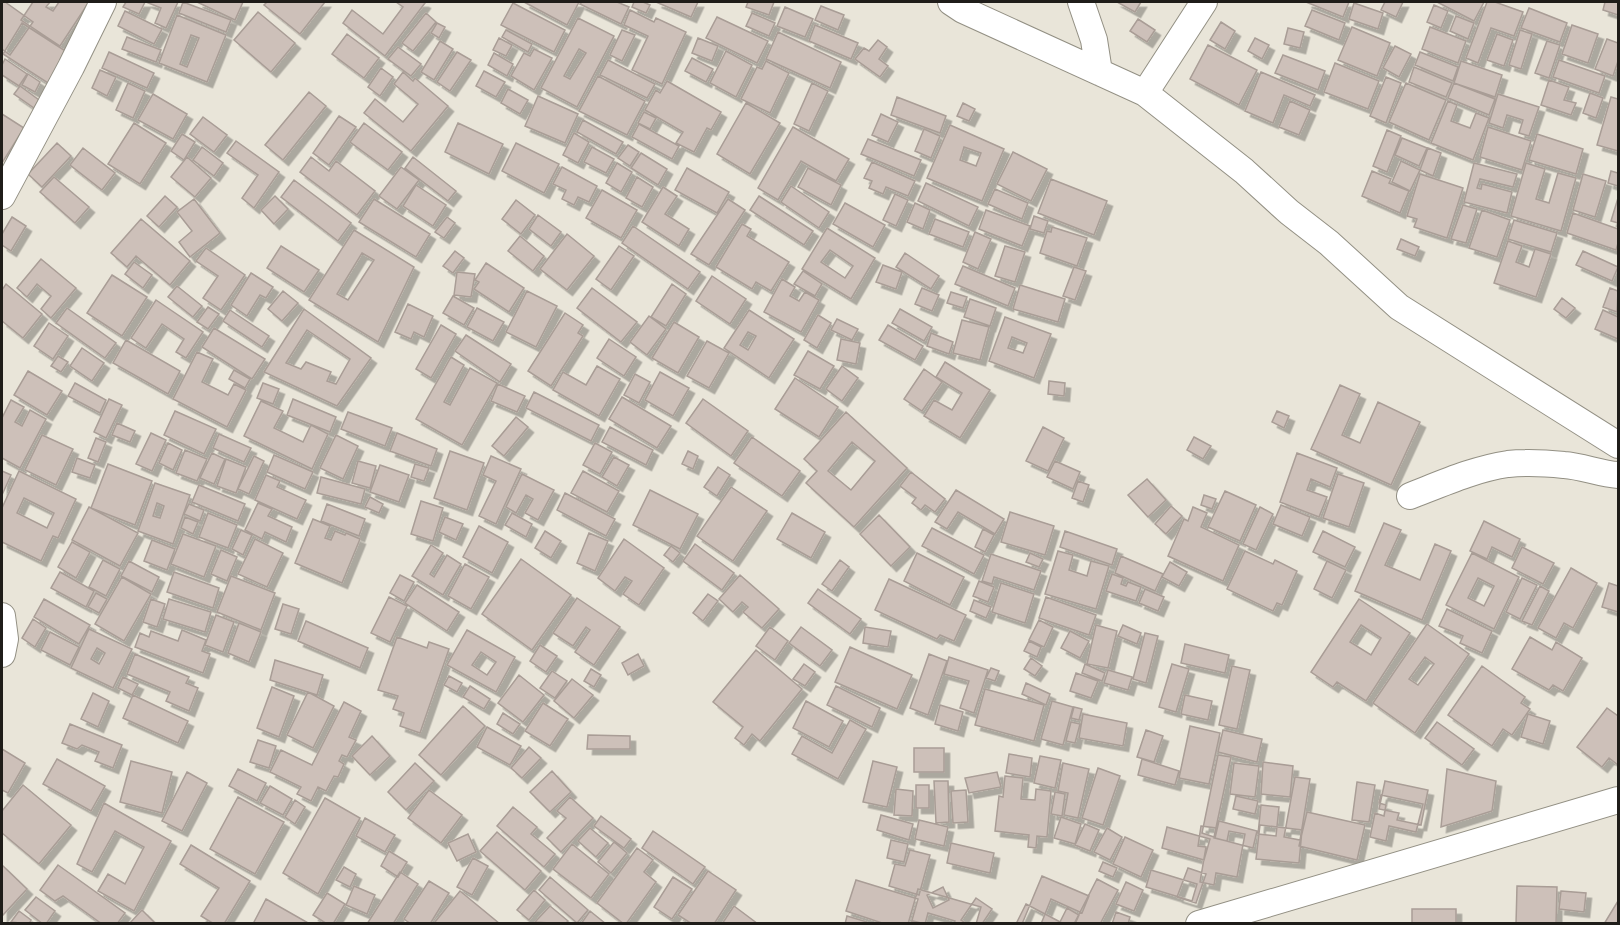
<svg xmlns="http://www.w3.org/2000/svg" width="1620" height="925" viewBox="0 0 1620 925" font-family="'Archivo Narrow',sans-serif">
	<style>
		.building { fill: #cdc0b9; stroke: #a99d96; stroke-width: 1.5; fill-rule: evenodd; filter: url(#shadow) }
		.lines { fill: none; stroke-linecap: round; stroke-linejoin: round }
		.street-casing { stroke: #939084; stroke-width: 28 }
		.street { stroke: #fff; stroke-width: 26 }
	</style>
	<defs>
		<filter id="shadow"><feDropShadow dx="5.5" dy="5.5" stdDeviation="0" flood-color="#0004"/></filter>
	</defs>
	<rect width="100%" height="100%" fill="#e9e5d9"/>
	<path class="building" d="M2 2H5L33 22 10 55 2 49Z
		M33 2H50L46 7 53 11 59 2H89L60 46 21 20Z
		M126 2H145L139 14 123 7Z
		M146 2H178L166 28 155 23 161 8Z
		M183 2 231 20 226 32 179 13Z
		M197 2H243L235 20Z
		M267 2H325L300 34 264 5Z
		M396 2H423L425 3 385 56 343 23 352 10 383 34 403 7Z
		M524 2H579L567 25Z
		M582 2H617L629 7 621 24 580 4Z
		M634 2H643L650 5 646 13 632 7Z
		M656 2H698L691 17Z
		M748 2H774L769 15 746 7Z
		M1117 2H1141L1135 12Z
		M1306 2H1349L1343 17Z
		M1385 2H1403L1396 17 1381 10Z
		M1437 2H1484L1474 21Z
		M1487 2H1495L1523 12 1514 36 1491 28 1478 63 1466 58Z
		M1605 2H1618V15L1603 10Z
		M513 3 565 30 554 52 501 25Z
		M1354 3 1383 13 1378 29 1349 19Z
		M1434 5 1448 11 1441 28 1427 22Z
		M821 6 844 15 838 30 815 20Z
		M785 7 813 19 805 37 777 26Z
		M1529 8 1567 23 1560 42 1521 28Z
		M630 10 654 22 656 18 686 32 662 84 632 70 648 36 624 25Z
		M1312 10 1345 23 1339 40 1305 26Z
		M125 11 162 29 154 44 118 26Z
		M258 12 295 43 271 72 234 40Z
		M426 13 436 22 413 51 402 43Z
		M752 13 775 23 769 36 746 26Z
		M177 15 226 35 207 82 159 63ZM191 35 199 38 187 67 180 64Z
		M1456 16 1474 23 1468 39 1450 31Z
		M717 17 768 41 757 63 706 38Z
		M578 18 614 36 577 107 541 88ZM579 49 586 53 570 79 564 76Z
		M1138 19 1155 30 1147 42 1130 31Z
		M1221 22 1235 31 1225 49 1210 40Z
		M22 23 67 52 48 83 3 54Z
		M437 23 445 27 439 38 431 33Z
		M815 25 858 43 851 59 809 41Z
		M1572 25 1598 34 1588 63 1562 54Z
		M1352 27 1390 43 1377 76 1338 60Z
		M1430 27 1466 41 1458 63 1422 49Z
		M1288 28 1304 32 1300 48 1284 44Z
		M506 30 532 44 528 52 502 37Z
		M622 30 635 35 622 61 610 55Z
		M1520 30 1532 34 1521 69 1509 65Z
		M778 32 841 62 830 88 766 59Z
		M347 34 379 58 364 78 332 54Z
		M1497 34 1513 40 1504 66 1487 60Z
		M127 37 161 50 156 62 122 49Z
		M499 38 512 45 506 56 493 50Z
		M698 38 718 46 712 61 692 53Z
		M1255 38 1269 45 1262 59 1248 51Z
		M1607 39 1618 43V61L1613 76 1595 69Z
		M878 40 887 47 879 59 888 66 880 77 855 59 864 48 869 51Z
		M440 41 453 49 434 80 421 72Z
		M1547 41 1560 45 1549 78 1535 73Z
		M1208 45 1257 70 1239 105 1190 79Z
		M1395 46 1411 54 1399 77 1383 68Z
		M398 47 421 64 411 76 388 59Z
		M534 49 552 58 534 90 511 76 524 53 530 56Z
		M726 51 752 65 736 97 710 83Z
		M109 52 154 73 147 88 102 68Z
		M457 52 471 60 450 91 437 82Z
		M1420 52 1458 67 1453 81 1415 65Z
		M494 53 513 64 507 76 488 65Z
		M1283 55 1325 71 1318 90 1275 73Z
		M692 58 713 69 706 82 685 71Z
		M5 59 27 74 19 86 2 75V65Z
		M608 60 655 84 647 98 600 75Z
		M1559 60 1605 76 1599 93 1553 77Z
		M766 61 789 73 770 113 741 99 757 67 762 69Z
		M1461 61 1502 75 1495 97 1454 83Z
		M1335 63 1379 81 1368 109 1324 92Z
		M1414 67 1452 83 1446 97 1409 82Z
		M381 68 393 77 380 96 368 87Z
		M100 70 116 77 107 96 92 88Z
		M484 71 505 82 496 97 476 86Z
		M403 72 413 81 415 78 448 106 411 151 364 113 375 99 403 122 418 104 394 84Z
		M1261 72 1315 95 1310 106 1284 95 1273 123 1245 111Z
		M28 74 40 82 35 92 22 85Z
		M598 76 645 101 627 135 579 111Z
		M1386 77 1401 83 1386 123 1370 116Z
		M1549 80 1569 87 1564 100 1576 103 1571 115 1541 105Z
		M667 81 721 112 711 130 707 128 694 152 676 143 683 132 645 110 656 90 660 93Z
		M128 83 145 91 133 118 116 110Z
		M812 83 828 91 809 131 794 124Z
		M1406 83 1446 100 1429 140 1389 122Z
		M1454 83 1495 99 1489 115 1448 98Z
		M20 86 39 100 34 108 14 94Z
		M508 89 528 100 520 114 501 103Z
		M309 92 326 106 283 160 265 145Z
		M1590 93 1603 98 1596 118 1583 113Z
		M153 94 187 114 173 139 138 120Z
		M1498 94 1539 107 1529 136 1519 133 1523 120 1507 115 1503 128 1489 123Z
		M538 96 578 114 565 143 525 126Z
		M897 97 946 116 940 133 891 115Z
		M1611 97 1618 99V151L1597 145Z
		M1290 101 1310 110 1299 135 1279 127Z
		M1448 101 1457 105 1451 121 1470 128 1476 113 1489 118 1473 160 1431 143Z
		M746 103 780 123 750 174 717 154Z
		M963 103 975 109 969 121 957 116Z
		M644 112 656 118 650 129 638 123Z
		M2 114 24 128 2 163Z
		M881 114 898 122 888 142 872 135Z
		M339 116 356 127 329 165 313 153Z
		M203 117 227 135 214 152 190 134Z
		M583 120 623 142 616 154 577 132Z
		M134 123 166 143 140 184 108 164Z
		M364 123 402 152 388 170 350 142Z
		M458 123 503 144 489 174 445 152Z
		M639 124 679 146 672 159 632 137Z
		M950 125 1004 149 982 201 927 178ZM964 147 981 153 976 166 960 160Z
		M793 127 849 159 836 181 801 161 778 200 758 188Z
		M1488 127 1531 141 1522 170 1480 157Z
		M924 129 940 136 931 158 915 151Z
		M1387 130 1401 136 1387 172 1373 166Z
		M574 133 589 142 578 163 563 155Z
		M182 134 195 142 184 160 171 151Z
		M1537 134 1583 149 1576 174 1529 160Z
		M1402 138 1427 148 1419 166 1395 155Z
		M868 139 921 160 914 176 861 154Z
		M236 141 279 172 254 208 242 198 258 175 227 153Z
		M57 143 71 156 42 187 28 174Z
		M516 143 559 164 544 193 502 171Z
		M628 145 639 152 630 166 618 158Z
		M202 147 223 163 214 176 193 160Z
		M592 147 614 159 606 173 584 162Z
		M83 148 115 173 102 190 70 165Z
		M1428 148 1441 153 1433 176 1420 170Z
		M1013 152 1047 169 1031 201 997 184Z
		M641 153 667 169 658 185 631 168Z
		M187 157 211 178 195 197 171 177Z
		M311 157 329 171 336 161 375 191 357 215 300 172Z
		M413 157 456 191 448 201 405 168Z
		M1401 161 1420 170 1410 191 1392 182Z
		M872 162 915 181 908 196 886 187 883 194 869 188 872 181 864 178Z
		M617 163 632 172 621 192 606 183Z
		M1474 163 1517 174 1513 187 1480 179 1477 188 1481 189 1482 184 1512 192 1507 213 1464 202Z
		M1526 163 1545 169 1536 199 1549 203 1558 173 1576 178 1561 231 1511 216Z
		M401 167 419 180 397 209 379 196Z
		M562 167 597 186 589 202 578 197 574 205 562 199 566 190 553 184Z
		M687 168 729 192 717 213 675 190Z
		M808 168 841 185 831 205 798 187Z
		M1372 171 1391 179 1389 183 1409 191 1400 213 1362 196Z
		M1611 171 1618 173V186L1608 183Z
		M1420 174 1463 188 1447 238 1414 227 1417 219 1407 216Z
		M1583 174 1606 181 1595 217 1573 210Z
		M54 177 89 207 75 223 40 192Z
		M637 177 653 187 642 207 626 198Z
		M1051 179 1107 201 1094 235 1038 213Z
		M294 180 351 223 338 241 281 197Z
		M926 183 978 207 969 226 918 201Z
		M416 185 446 205 433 226 403 206Z
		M791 186 829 212 819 228 781 202Z
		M663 187 677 196 665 214 689 229 679 246 642 222Z
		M995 189 1028 203 1022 219 988 204Z
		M602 190 637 210 621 238 586 218Z
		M895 194 908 200 896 226 883 220Z
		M165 196 177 207 159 227 147 216Z
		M275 196 288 209 274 224 261 210Z
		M759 196 813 231 804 245 750 210Z
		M1618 198V223L1611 221Z
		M194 199 220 233 190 257 179 242 192 231 177 212Z
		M374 199 430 234 416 257 359 222Z
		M728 199 745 210 709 265 691 254Z
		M516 200 535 215 521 234 502 219Z
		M845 203 885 225 873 247 833 224Z
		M915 203 930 210 923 229 907 222Z
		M1463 205 1477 209 1466 243 1451 239Z
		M986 210 1030 226 1022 246 979 229Z
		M1482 210 1510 220 1497 257 1469 248Z
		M1573 213 1618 229V243L1616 250 1567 233Z
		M538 215 561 232 551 246 529 229Z
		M1034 216 1048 221 1044 233 1030 229Z
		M12 217 26 226 11 251 2 245V234Z
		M447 217 455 223 444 238 435 232Z
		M141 219 190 261 170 285 136 256 127 267 111 253Z
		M935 219 969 232 963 247 929 234Z
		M1514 220 1557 233 1551 252 1508 239Z
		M742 224 751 229 747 236 789 262 771 291 756 282 752 289 716 267Z
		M633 226 700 272 688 289 622 243Z
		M1052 227 1087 238 1077 266 1040 253 1047 231 1051 232Z
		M827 228 875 258 851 299 802 269ZM830 250 853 266 845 278 821 262Z
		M354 230 414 267 378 342 309 300ZM362 253 374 260 348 300 337 294Z
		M975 232 991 239 978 269 963 262Z
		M567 234 594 256 567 290 540 269Z
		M520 236 544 256 533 271 508 251Z
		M1401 239 1419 247 1415 256 1397 249Z
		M1508 241 1522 246 1516 262 1529 267 1535 249 1551 254 1536 297 1494 283Z
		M281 246 319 270 304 292 267 268Z
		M619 246 634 256 611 290 596 279Z
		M1005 246 1025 252 1015 282 995 276Z
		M206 248 245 275 221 310 203 298 218 276 196 261Z
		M455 251 464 258 453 273 443 266Z
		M1583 251 1618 267 1612 281 1576 265Z
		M905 253 939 276 931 289 896 267Z
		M41 259 76 288 51 318 41 309 51 296 37 284 27 297 17 288Z
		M134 262 152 275 143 288 125 274Z
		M486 263 524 288 509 312 474 289 479 282 475 280Z
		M883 265 902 272 896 289 876 282Z
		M963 266 1015 288 1008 306 955 284Z
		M1074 267 1086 271 1075 300 1063 296Z
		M803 271 822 284 815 296 794 284Z
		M457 272 475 274 471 297 454 295Z
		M251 273 273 287 266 298 260 295 247 316 231 305Z
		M112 275 147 297 122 336 87 313Z
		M712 276 746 299 730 324 696 301Z
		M782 279 795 287 790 296 799 301 805 292 819 300 801 332 764 312Z
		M6 284 42 314 23 338 2 321V322V290Z
		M672 284 686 294 666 326 651 317Z
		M1020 285 1065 299 1058 322 1013 309Z
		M177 286 202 306 193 317 168 297Z
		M592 288 637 322 621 342 577 308Z
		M922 288 939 295 932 311 915 304Z
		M1610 288 1618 291 1617 312 1603 307Z
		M283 291 298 303 282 321 268 309Z
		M527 291 557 306 536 347 506 332Z
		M951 292 967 297 963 308 947 303Z
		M453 296 474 308 464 325 443 313Z
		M1562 298 1575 308 1566 318 1554 309Z
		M970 299 996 308 990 326 964 317Z
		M156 300 203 332 186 358 176 352 184 339 162 324 146 348 131 338Z
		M408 304 433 316 424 337 414 332 411 339 395 332Z
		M208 307 219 314 208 329 197 322Z
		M67 308 116 343 105 358 56 323Z
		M477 308 504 322 493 341 467 327Z
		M304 309 371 358 337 406 264 372ZM307 330 350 359 336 384 327 381 331 372 306 362 301 369 286 363Z
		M900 309 932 327 924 341 892 323Z
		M230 310 269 336 262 347 223 321Z
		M749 310 794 339 769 378 724 348ZM748 332 756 336 748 350 740 345Z
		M1603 310 1618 317V339L1595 329Z
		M565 313 583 325 578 333 583 336 551 386 528 371Z
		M818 315 831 323 817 348 804 340Z
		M649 316 666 329 647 355 630 342Z
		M1005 317 1051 334 1034 378 989 361ZM1012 337 1027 343 1023 353 1008 348Z
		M837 319 858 329 852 340 831 330Z
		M962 320 989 327 980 360 953 353Z
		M674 322 699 337 678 373 652 358Z
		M49 323 68 336 53 359 34 346Z
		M441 325 456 334 431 378 416 369Z
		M888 325 923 346 915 360 879 340Z
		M214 328 265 359 252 379 202 347Z
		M931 333 953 342 949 354 927 346Z
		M466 335 511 364 500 382 455 351Z
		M609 339 636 357 624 376 597 358Z
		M841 339 860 343 856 364 837 360Z
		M126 340 180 371 168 394 113 363Z
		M707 341 729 353 709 388 687 376Z
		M82 348 104 363 92 381 70 366Z
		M808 351 834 366 820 389 794 375Z
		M197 352 213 359 202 382 228 395 234 384 246 390 227 427 173 399Z
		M58 356 68 362 61 372 51 366Z
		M451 357 464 365 444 402 450 405 470 368 497 383 462 445 416 419Z
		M945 362 990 390 960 438 924 416 934 400 952 410 962 393 936 377Z
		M597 366 620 379 599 416 553 390 563 372 586 385Z
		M842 366 858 378 842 401 826 389Z
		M924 369 942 382 922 411 904 399Z
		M234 370 250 379 245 388 229 379Z
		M28 371 62 391 47 415 14 395Z
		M660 372 689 388 673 416 645 400Z
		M635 374 650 382 639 403 624 395Z
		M795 378 838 407 819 437 775 409Z
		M1049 381 1065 383 1064 396 1048 394Z
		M75 383 106 400 100 413 68 396Z
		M263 383 279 389 273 404 257 398Z
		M498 384 525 396 517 412 491 401Z
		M1340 385 1360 394 1342 435 1360 443 1378 402 1420 422 1391 485 1311 449Z
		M534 392 599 425 591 441 526 408Z
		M622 397 671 426 657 448 609 419Z
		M109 399 122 405 106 438 94 432Z
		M293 399 336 417 330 432 287 415Z
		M703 399 748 431 731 456 686 423Z
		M11 400 24 407 15 422 22 426 30 410 46 419 20 468 2 458V418Z
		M261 401 283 411 274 428 303 442 311 425 328 434 312 469 244 436Z
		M175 411 216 429 204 454 164 435Z
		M1277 411 1289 416 1284 428 1272 422Z
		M348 412 392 428 385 446 341 429Z
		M846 412 907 468 854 527 806 483 817 471 804 459ZM852 442 875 461 851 490 828 471Z
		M516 417 528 427 504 456 492 446Z
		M117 423 135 431 130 442 112 435Z
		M610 427 653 450 646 465 602 442Z
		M1043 427 1064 438 1048 471 1026 461Z
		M151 433 166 440 152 471 136 464Z
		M397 433 437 449 431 466 390 451Z
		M219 434 251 448 244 462 213 448Z
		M42 435 73 449 56 485 25 470Z
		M336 435 358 446 343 479 320 468Z
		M752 437 800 471 782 496 734 463Z
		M1194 437 1211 446 1203 459 1187 450Z
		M96 438 106 442 98 462 88 458Z
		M168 443 182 450 173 470 159 463Z
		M595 443 612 452 600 474 583 465Z
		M185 450 207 459 197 481 176 473Z
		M450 451 484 463 467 510 434 498Z
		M688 451 698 456 693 469 682 464Z
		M212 453 225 459 214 484 200 478Z
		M1297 453 1337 468 1330 487 1311 479 1307 490 1327 497 1319 517 1280 502Z
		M274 455 313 472 305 489 267 472Z
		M254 456 264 461 249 494 238 489Z
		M491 456 521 469 496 524 479 516 496 481 483 475Z
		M614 457 629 465 617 486 602 477Z
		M77 458 95 465 90 478 72 472Z
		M226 459 246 467 236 493 217 486Z
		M358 461 376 466 370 488 352 483Z
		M1055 461 1080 472 1073 489 1047 477Z
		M108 464 152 481 135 525 91 508Z
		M415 464 429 468 424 481 411 477Z
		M380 465 409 475 399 502 370 492Z
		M718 467 730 475 717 496 704 487Z
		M2 471 11 475 2 495Z
		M19 471 76 499 58 538 53 536 41 561 2 542V508ZM24 498 54 513 47 528 17 513Z
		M583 471 619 491 607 512 571 493Z
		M911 472 945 499 935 512 925 505 921 510 912 503 916 498 900 486Z
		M522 474 554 490 538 520 525 513 533 499 526 495 516 513 506 507Z
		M1338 474 1364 483 1349 527 1323 518Z
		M266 475 280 481 277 487 306 500 297 519 255 500Z
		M321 477 365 489 361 504 317 493Z
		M1147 479 1166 500 1148 517 1128 495Z
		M1078 481 1089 485 1083 502 1072 498Z
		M155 483 190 495 173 544 138 531ZM157 503 164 506 160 518 153 516Z
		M199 485 245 504 238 521 192 502Z
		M731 487 767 511 733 561 697 536Z
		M650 490 698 514 680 549 633 525Z
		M956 490 1004 519 995 534 958 512 947 529 935 522Z
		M1225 491 1256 505 1240 541 1208 527Z
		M565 493 615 519 606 536 557 510Z
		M1204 495 1216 499 1212 509 1201 505Z
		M370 497 383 504 379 513 365 507Z
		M421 501 443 508 433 541 411 534Z
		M258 503 272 509 268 516 292 527 286 542 265 532 262 539 245 530Z
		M189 504 204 510 200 521 184 514Z
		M327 504 365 519 359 536 321 521Z
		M1281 505 1310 517 1302 536 1273 524Z
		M1171 506 1182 516 1166 534 1155 524Z
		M89 507 138 533 120 566 72 540Z
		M1193 507 1207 513 1201 527 1239 545 1223 581 1168 556 1184 519 1188 521Z
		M1260 507 1273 514 1256 550 1243 544Z
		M1010 512 1054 526 1045 555 1001 542Z
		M208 513 237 525 228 548 199 537Z
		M512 513 532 524 526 537 505 525Z
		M792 513 825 532 811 558 777 539Z
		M879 515 910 547 891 566 860 534Z
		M185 517 198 522 193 534 181 528Z
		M445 517 463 524 456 540 439 532Z
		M313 519 330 526 325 538 331 540 335 531 345 535 346 533 360 539 342 583 295 563Z
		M1484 521 1520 539 1512 557 1492 547 1487 559 1470 551Z
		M1384 523 1401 530 1385 565 1420 580 1435 544 1451 551 1422 620 1355 591Z
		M479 526 508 542 492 573 463 557Z
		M932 528 984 555 974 574 922 546Z
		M983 529 994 535 985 552 975 547Z
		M241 530 252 535 243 555 232 549Z
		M545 531 561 541 551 558 535 548Z
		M1065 531 1117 549 1112 565 1060 547Z
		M1323 531 1355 547 1345 567 1313 552Z
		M589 533 608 541 595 571 577 563Z
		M183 534 216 546 204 577 171 564Z
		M255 539 283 553 267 587 238 574Z
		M624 539 664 568 639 605 623 594 632 581 625 577 615 591 598 578Z
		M152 540 175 549 167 570 144 561Z
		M72 542 90 552 76 578 58 567Z
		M695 544 734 573 722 590 683 561Z
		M431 545 443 553 430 574 434 577 447 555 461 564 443 595 412 576Z
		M671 546 680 553 673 562 664 555Z
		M1522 547 1554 563 1543 584 1512 568Z
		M221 550 237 557 227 581 211 574Z
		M1058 551 1073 555 1069 570 1087 576 1091 561 1109 566 1096 609 1045 594Z
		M1245 551 1273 564 1275 560 1297 571 1282 605 1277 603 1273 611 1227 589Z
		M917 553 964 577 950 605 904 581Z
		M1030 553 1043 559 1039 567 1026 562Z
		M1472 553 1519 577 1494 629 1446 605ZM1478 578 1494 586 1484 606 1468 598Z
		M991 554 1041 571 1034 590 994 577 992 584 982 581Z
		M1121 556 1163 574 1155 591 1115 573Z
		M521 559 571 595 532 650 482 614Z
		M103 560 120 569 106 596 89 587Z
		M840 560 849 567 832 591 822 584Z
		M129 561 159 577 152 592 121 576Z
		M1327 561 1346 570 1332 598 1314 589Z
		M1170 562 1187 572 1179 586 1162 577Z
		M465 564 489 577 471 609 448 596Z
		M1571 568 1597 583 1573 628 1564 623 1556 638 1538 628Z
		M60 572 94 591 86 607 51 588Z
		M174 572 219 588 213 608 167 592Z
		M1112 574 1123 578 1121 584 1126 586 1128 582 1141 587 1136 601 1106 591Z
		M400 575 414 582 404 601 390 593Z
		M740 575 779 609 762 628 743 612 748 607 742 602 733 612 719 599Z
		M231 576 275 593 261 630 217 612Z
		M122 577 151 594 124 641 95 624Z
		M1522 578 1537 585 1520 619 1506 612Z
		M889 579 966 615 954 641 940 635 937 639 875 610Z
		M979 581 994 587 988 602 973 596Z
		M1001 583 1034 594 1025 623 992 612Z
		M1609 583 1618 586V612L1602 607Z
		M417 585 459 612 447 631 405 603Z
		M1540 586 1549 591 1532 625 1522 621Z
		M818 589 861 619 850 634 808 603Z
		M1145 589 1164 597 1158 611 1139 603Z
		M96 593 107 599 99 613 88 607Z
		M708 594 718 601 703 621 693 613Z
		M389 597 407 606 390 642 371 633Z
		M1046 597 1096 615 1089 635 1039 618Z
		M577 598 620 627 594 665 575 652 590 630 586 627 573 646 553 633Z
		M44 599 90 625 79 644 34 617Z
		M151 599 165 604 157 627 143 622Z
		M169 599 211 612 205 632 163 619Z
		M1359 599 1410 633 1366 701 1337 682 1333 687 1311 672ZM1361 625 1381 638 1371 655 1350 642Z
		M974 600 991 607 986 618 970 611Z
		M283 604 299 609 291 634 275 629Z
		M1447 609 1492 631 1482 653 1460 643 1463 636 1439 626Z
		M216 615 234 622 223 652 205 645Z
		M33 619 46 628 35 647 22 638Z
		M1039 620 1053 627 1044 647 1029 640Z
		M306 621 368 648 360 668 298 641Z
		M239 623 261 632 249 662 228 653Z
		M1427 624 1469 654 1415 733 1373 703ZM1425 657 1434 664 1418 685 1409 679Z
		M1096 625 1117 631 1108 668 1087 664Z
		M1123 625 1141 633 1137 644 1118 636Z
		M770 627 788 641 775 660 756 646Z
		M801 627 832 650 820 666 789 643Z
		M865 627 891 631 888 647 863 643Z
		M89 629 132 649 113 688 71 668ZM97 648 105 653 99 664 91 659Z
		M182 630 206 640 202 651 210 654 203 673 135 647 140 633 149 637 151 631 178 641Z
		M467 630 515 657 496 692 447 665ZM481 652 496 662 487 675 472 665Z
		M1070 631 1089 641 1080 658 1061 648Z
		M50 632 79 647 70 665 41 650Z
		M1145 633 1158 636 1146 683 1133 679Z
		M397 637 427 648 429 642 449 649 420 733 400 726 404 713 393 709 398 696 378 690Z
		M1530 637 1552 650 1556 642 1582 658 1563 691 1553 685 1549 690 1512 669Z
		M1029 641 1041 647 1037 657 1024 651Z
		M1185 644 1229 655 1225 673 1181 663Z
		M540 645 557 656 546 672 530 661Z
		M850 647 912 675 897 709 835 682Z
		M756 650 802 689 760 741 752 734 744 745 735 738 743 727 713 702Z
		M135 654 189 677 186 683 198 688 189 711 166 701 170 692 127 674Z
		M638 654 644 666 628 675 622 663Z
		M929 654 947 661 928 715 910 708Z
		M949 657 988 670 974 713 960 708 969 681 944 674Z
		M1031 658 1042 666 1035 676 1024 669Z
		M275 660 323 675 317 695 270 680Z
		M804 664 815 672 805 686 793 679Z
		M1085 664 1105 673 1102 681 1082 673Z
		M1172 664 1189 669 1176 712 1159 707Z
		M1232 666 1250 670 1237 729 1219 725Z
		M1482 666 1525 697 1521 703 1530 709 1512 735 1503 729 1492 746 1448 715Z
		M991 668 999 671 995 681 986 678Z
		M591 669 601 675 594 687 584 681Z
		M1108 670 1132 677 1128 690 1104 683Z
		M552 671 567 681 555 698 540 688Z
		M1076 673 1098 681 1091 698 1070 691Z
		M519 675 544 695 523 722 498 703Z
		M449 676 462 683 457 692 444 685Z
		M123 677 138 684 132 695 118 688Z
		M572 679 593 695 574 718 554 701Z
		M1026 683 1050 694 1046 705 1022 694Z
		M470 686 490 699 484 709 463 697Z
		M836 686 880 708 872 727 827 705Z
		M272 687 294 696 279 737 257 728Z
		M985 689 1044 705 1034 741 975 725Z
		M308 692 334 706 313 748 287 735Z
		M93 693 109 701 98 727 81 719Z
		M133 695 188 721 178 743 123 718Z
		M1185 695 1212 701 1208 720 1181 714Z
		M806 701 843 721 829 747 793 728Z
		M1052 701 1073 707 1063 745 1041 739Z
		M344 702 361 711 349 737 356 740 347 757 342 755 339 761 344 764 338 777 334 776 326 791 318 787 311 801 297 794 301 787 270 772 281 750 312 765Z
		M543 703 568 719 550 746 525 731Z
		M940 705 963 712 958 731 935 724Z
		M463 706 485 726 441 775 419 755Z
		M1074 707 1082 709 1079 720 1071 718Z
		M1607 708 1618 716V765L1609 758 1602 767 1577 747Z
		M503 713 520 724 513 734 497 724Z
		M1083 714 1127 723 1123 746 1079 738Z
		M1528 714 1550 721 1543 744 1521 737Z
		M850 720 866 729 838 779 792 754 802 736 832 753Z
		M1071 722 1080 724 1075 743 1066 741Z
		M1437 722 1474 749 1462 765 1425 738Z
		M70 724 122 745 113 768 95 761 99 752 82 745 77 749 62 743Z
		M1190 726 1220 733 1209 784 1179 778Z
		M487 727 521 746 510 765 477 747Z
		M1146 730 1163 736 1154 762 1137 757Z
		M1223 730 1262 739 1257 762 1218 752Z
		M588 735 630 736V749H587Z
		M372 736 390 756 370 775 352 756Z
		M258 740 276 746 269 768 250 762Z
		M529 747 541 758 522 778 511 768Z
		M914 748H944V772H914Z
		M2 749 25 763 8 793 2 790Z
		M1009 754 1032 758 1030 777 1006 773Z
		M1218 755 1231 757 1214 837 1202 833Z
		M1040 756 1061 760 1055 788 1034 783Z
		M57 759 105 786 91 811 43 784Z
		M1142 759 1179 771 1175 785 1138 775Z
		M131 761 172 772 162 813 120 802Z
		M873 761 897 767 887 807 863 802Z
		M1263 762 1293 766 1290 797 1261 794Z
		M415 763 434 781 406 810 388 792Z
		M1063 763 1089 769 1078 818 1064 815 1068 793 1058 791Z
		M1234 763 1259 766 1255 797 1230 794Z
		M1098 768 1120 776 1103 825 1082 818Z
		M238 769 266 783 257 801 229 786Z
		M1447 769 1496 781 1492 811 1441 827Z
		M552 771 571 792 550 812 530 792Z
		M187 772 207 783 182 831 162 821Z
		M997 772 1001 787 969 793 965 778Z
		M1005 776 1023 778 1021 799 1035 800 1036 789 1051 791 1047 837 1037 836 1036 848 1028 847 1029 835 995 831 999 796 1003 797Z
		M1295 777 1310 779 1300 840 1284 837Z
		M934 781H948L949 822 936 823Z
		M1385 781 1428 790 1421 825 1397 820 1399 813 1379 809Z
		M1357 782 1375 785 1369 822 1352 820Z
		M23 785 71 825 39 864 2 833V811Z
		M916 785H929V808H916Z
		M270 786 292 799 283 815 260 803Z
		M896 789 913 791 912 816 894 815Z
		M429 790 462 815 441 843 408 818Z
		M966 790 968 822 953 823 951 791Z
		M1055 792 1065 794 1062 816 1051 814Z
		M1381 795 1423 804 1416 832 1389 826 1386 841 1370 837 1375 813 1384 816 1386 805 1379 803Z
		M1236 796 1258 801 1255 814 1233 809Z
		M238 797 284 822 255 874 210 849Z
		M570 797 593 818 561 852 547 838 566 818 557 811Z
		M325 798 360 818 318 894 283 873Z
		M295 800 305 807 295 824 285 817Z
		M104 803 171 841 134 911 98 891 108 874 125 884 144 847 115 831 92 872 77 864Z
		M1261 805 1279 807 1276 836 1258 834Z
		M513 807 537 827 531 834 555 854 544 867 497 826Z
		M1307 812 1365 825 1357 860 1299 846Z
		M881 815 913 824 909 840 877 830Z
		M601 816 631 839 624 848 594 826Z
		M1061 817 1081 824 1075 844 1054 838Z
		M365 818 395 835 385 852 356 836Z
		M919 820 948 827 944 846 915 839Z
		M1219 821 1257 831 1253 848 1215 838Z
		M1085 824 1099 830 1090 851 1075 845Z
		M1260 825 1302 830 1299 863 1256 859Z
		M1201 826 1216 828 1214 838 1227 841 1229 831 1245 834 1237 877 1216 873 1214 885 1200 882 1206 847 1198 846Z
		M1167 827 1210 839 1204 860 1162 848Z
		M590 828 608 843 596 857 578 841Z
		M1107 828 1122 837 1110 860 1094 852Z
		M653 831 705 867 693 884 642 848Z
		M497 832 541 871 525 890 480 851Z
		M468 834 476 852 457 861 448 843Z
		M1125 837 1153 850 1141 877 1113 864Z
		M891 840 908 844 904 862 887 858Z
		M614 842 627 853 611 873 598 862Z
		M951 843 994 853 990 873 947 863Z
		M572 844 609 874 591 898 553 869Z
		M191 845 250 881 224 924H214L201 916 219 888 180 864Z
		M637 848 653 860 644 872 656 882 626 924H624L597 903Z
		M910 850 930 855 919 895 889 886 895 864 905 866Z
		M389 851 407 862 398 877 381 866Z
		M473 858 488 866 472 895 457 887Z
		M1103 862 1117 868 1113 877 1099 871Z
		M2 865 27 889 2 916Z
		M58 865 125 913 117 924H102L63 896 55 901 40 890Z
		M344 867 356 874 350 887 336 880Z
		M1188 868 1206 874 1196 903 1177 897Z
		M1151 870 1197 884 1192 901 1146 887Z
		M708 871 736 890 714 924H692L678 915Z
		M400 872 418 884 393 924H367Z
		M1042 876 1089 896 1082 913 1051 899 1041 924H1022Z
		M550 877 588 910 577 923 539 890Z
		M673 877 692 889 672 919 654 907Z
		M1097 879 1118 890 1100 924H1074Z
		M856 880 918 899 911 924H885L846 911Z
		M429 881 449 893 430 924H411L404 919Z
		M1126 882 1143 890 1134 911 1116 904Z
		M354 886 375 895 367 914 346 905Z
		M1517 886 1557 887 1556 924H1516Z
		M943 887 949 900 933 908 927 895Z
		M918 889 981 907 976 924H954L955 921 928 913 925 924 913 921V924H908Z
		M534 890 545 900 529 920 517 910Z
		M460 891 500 924H437L435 922Z
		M1561 891 1586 893 1584 912 1559 909Z
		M327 893 345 904 333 924H327L313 915Z
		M36 897 55 911 46 924H43L25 910Z
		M976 898 992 909 982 924H967L961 920Z
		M266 899 310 924H253Z
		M1618 901V924H1604Z
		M1026 904 1064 924H1020L1017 922Z
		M550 906 568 921 565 924 535 922Z
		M734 906 758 924H722Z
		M1067 908 1079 915 1075 924H1059Z
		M1412 909H1456V924H1412Z
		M142 910 156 924H129Z
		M19 911 31 920 29 924 11 922Z
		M590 911 606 924H581Z
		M1116 912 1130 917 1128 924H1112Z
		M847 916 867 922V924H845Z"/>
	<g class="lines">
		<g class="street-casing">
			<path id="street" d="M951 2 963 10 1145 93 1244 171 1289 212 1329 243 1399 307 1618 445
				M1081 2 1094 40 1099 72
				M1145 93 1204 2
				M2 196 71 67 103 2
				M1410 496C1441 484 1474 469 1508 464 1526 462 1545 463 1564 465 1582 466 1600 474 1618 475
				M2 616 5 639 2 654
				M1199 924 1618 800"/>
		</g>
		<use href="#street" class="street"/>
	</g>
	<rect width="1620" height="925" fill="none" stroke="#1f1d19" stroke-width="6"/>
</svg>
